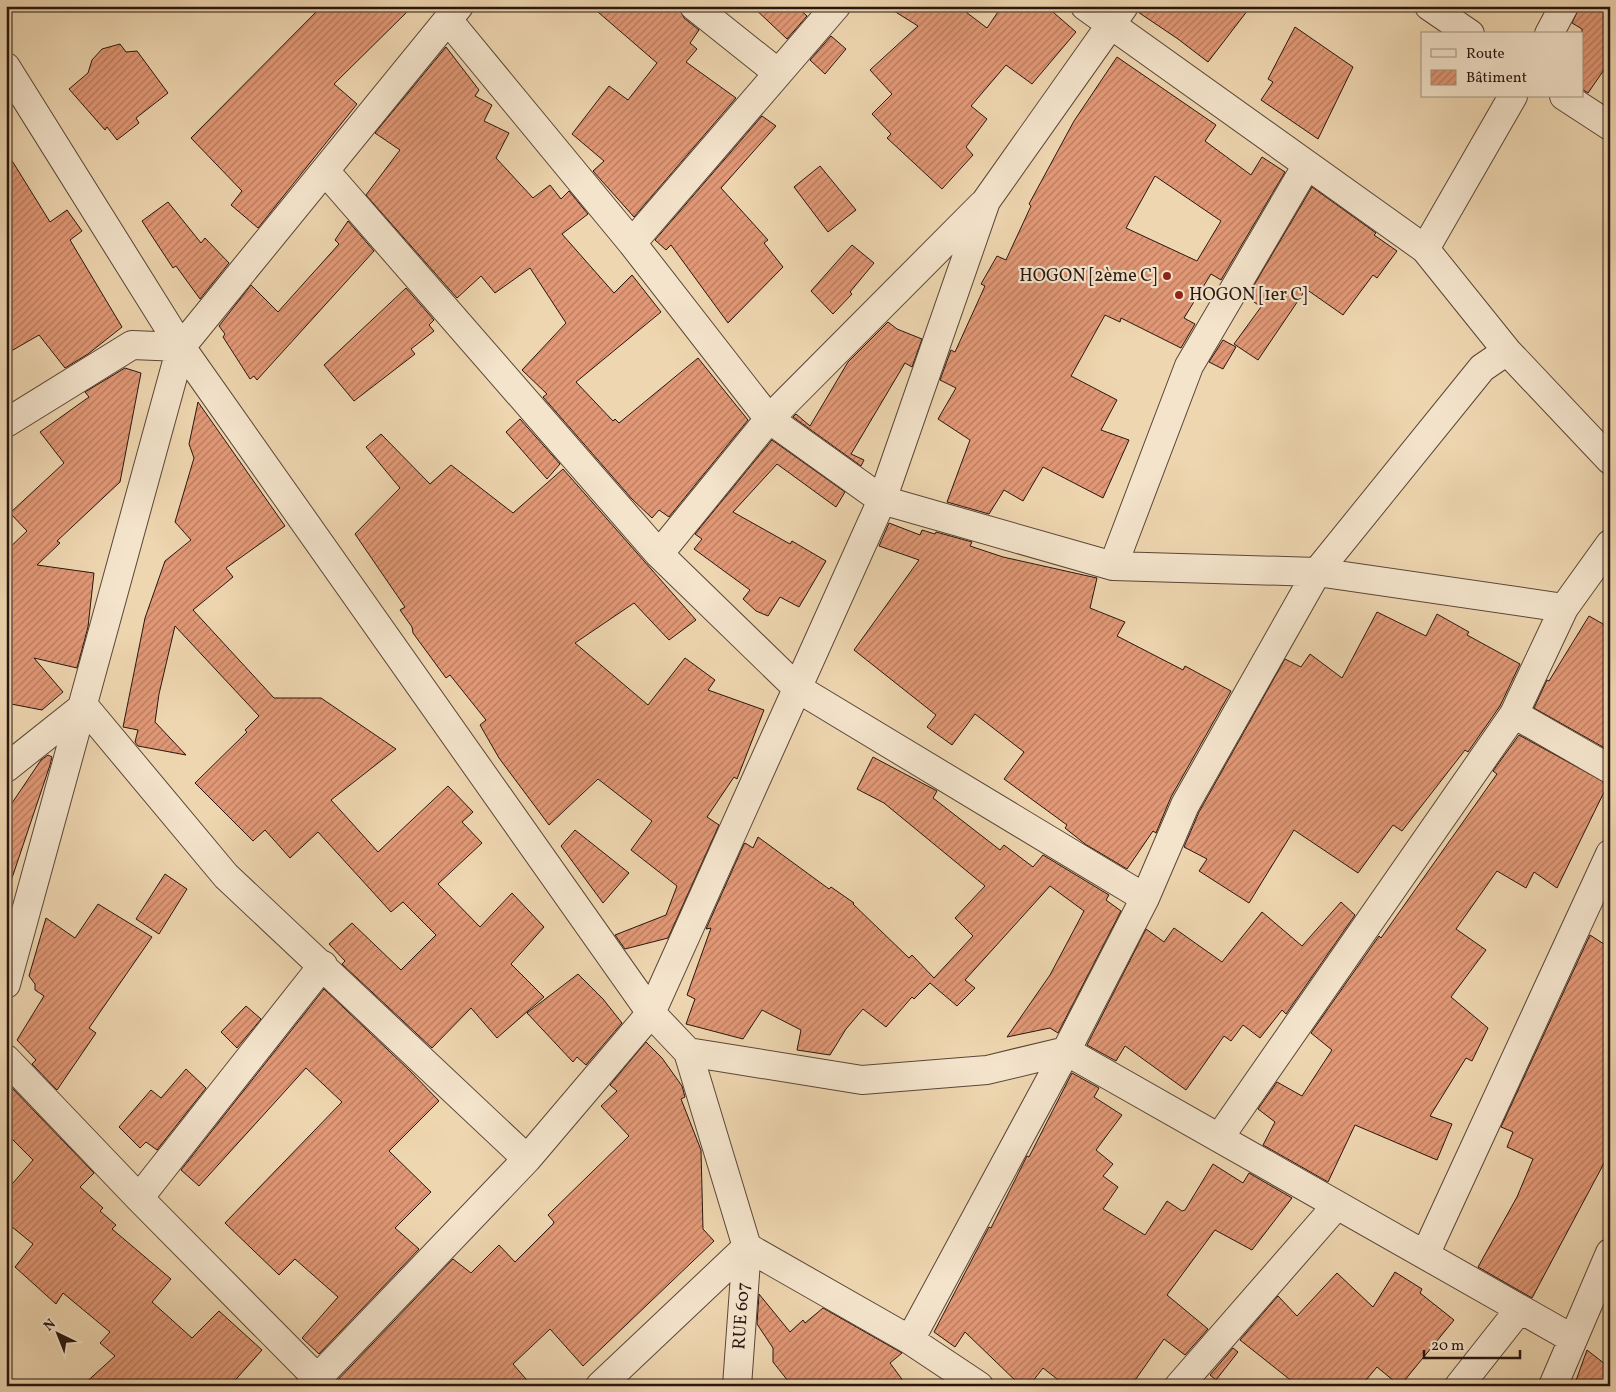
<svg xmlns="http://www.w3.org/2000/svg" width="1616" height="1392" viewBox="0 0 1616 1392" font-family="Vollkorn,serif">
	<style>
		.building { fill: url(#building-hatch); stroke: #29160f; fill-rule: evenodd }
		.lines { fill: none; stroke-linecap: round; stroke-linejoin: round }
		.minor-casing { stroke: #5a4637; stroke-width: 30 }
		.minor { stroke: #f4e4cc; stroke-width: 28 }
		.poi-dot { fill: #8f2418; stroke: #f4e4cc; stroke-width: 2 }
		.labels { text-anchor: middle; dominant-baseline: central; stroke-width: 4.5; stroke-linejoin: round; paint-order: stroke }
		.poi-label { font-size: 18px; fill: #29160f; stroke: #f4e4cc; text-anchor: end }
		.street-label { font-size: 18px; fill: #29160f; stroke: #f4e4cc }
	</style>
	<defs>
		<pattern id="building-hatch" width="6" height="6" patternUnits="userSpaceOnUse" patternTransform="scale(1.25)"><rect width="6" height="6" fill="#e29876"/><path d="M-1 1l2-2M0 6l6-6M5 7l2-2" fill="none" stroke="#b77b5f"/></pattern>
	</defs>
	<rect width="100%" height="100%" fill="#eed6b0"/>
	<filter id="stains"><feTurbulence type="fractalNoise" baseFrequency=".004" numOctaves="4"/><feColorMatrix values="0 0 0 0 .2 0 0 0 0 .09 0 0 0 0 .02 0 0 0 .5 -.17"/></filter>
	<radialGradient id="worn" r=".72"><stop offset=".6" stop-color="#630" stop-opacity="0"/><stop offset="1" stop-color="#630" stop-opacity=".3"/></radialGradient>
	<path class="building" d="M322 6H413L334 84 357 104 258 228 231 205 242 191 191 138Z
		M591 6H679L684 18 699 30 690 43 697 49 686 62 736 98 634 217 593 171 604 161 572 134 609 86 628 100 657 63Z
		M752 6H796L807 16 787 39Z
		M886 6H958L987 28 1002 6H1046L1076 32 1032 84 1006 65 971 106 987 119 966 147 973 155 942 189 887 138 891 134 872 114 892 94 870 70 918 26Z
		M1139 6H1251L1208 62 1178 39 1138 12Z
		M1580 6H1610V61L1588 93 1582 89V29L1572 23Z
		M1295 27 1353 67 1318 139 1261 100 1273 82 1268 79Z
		M831 36 846 49 825 74 810 60Z
		M120 44 126 52 137 51 168 93 136 118 139 123 117 140 107 127 105 130 69 89 88 73 92 60 102 49Z
		M446 47 479 90 475 96 492 105 484 121 509 133 496 158 533 198 550 185 561 199 569 191 588 214 562 234 614 293 632 275 661 312 576 382 613 421 615 419 619 423 698 358 748 420 669 517 659 510 652 518 632 499 543 397 547 394 522 370 566 323 530 268 495 293 481 276 457 298 366 195 400 150 375 133Z
		M1117 57 1216 125 1205 141 1251 175 1262 157 1285 172 1221 280 1211 274 1184 318 1195 324 1181 348 1121 318 1120 322 1105 315 1071 376 1117 400 1101 430 1129 440 1103 498 1043 467 1023 501 1004 490 989 514 947 502 970 440 938 419 956 388 940 380 951 350 955 352 985 286 981 284 997 256 1006 260 1031 206 1029 204 1074 121ZM1155 176 1221 221 1197 261 1126 228Z
		M762 116 776 126 721 188 768 240 764 243 783 267 728 323 671 245 666 250 655 240Z
		M6 151 50 222 67 210 82 231 70 240 122 327 88 354 65 368 39 335 6 354Z
		M820 166 856 210 828 232 794 187Z
		M1312 187 1376 233 1374 235 1397 251 1377 278 1373 275 1343 315 1306 289 1258 360 1234 344 1261 307 1247 297Z
		M168 202 201 243 205 238 229 263 200 299 176 266 173 268 142 221Z
		M348 221 374 251 257 380 254 376 250 379 223 337 225 334 219 326 251 285 278 312 339 244 335 240Z
		M852 245 874 263 850 292 852 294 833 314 811 291Z
		M406 288 434 320 429 325 434 331 411 349 415 354 354 401 324 365Z
		M888 322 897 329 922 339 912 367 905 363 851 454 864 460 861 466 793 417 796 414 810 426 848 362Z
		M1223 340 1236 347 1223 369 1209 362Z
		M125 368 141 373 120 482 57 541 60 543 37 565 94 573 88 627 77 668 34 658 63 692 42 710 6 703V551L27 531 10 513 64 463 40 432 89 397 85 392Z
		M198 402 285 526 226 568 233 577 193 610 274 698H321L396 749 331 800 378 852 448 786 473 812 462 822 482 843 438 884 480 927 512 893 544 927 511 964 544 997 497 1038 471 1008 432 1048 342 964 345 961 329 944 352 923 401 970 436 935 403 902 391 912 318 832 290 858 265 830 253 841 195 783 247 732 245 730 259 716 175 626 159 694 155 722 186 755 138 746 135 742 138 730 123 727 145 618 165 561 191 540 175 522 194 458 189 444Z
		M520 419 560 464 547 479 506 432Z
		M381 434 430 484 451 465 513 513 563 469 696 620 669 640 634 603 575 643 648 705 685 658 715 680 708 690 764 710 737 779 734 777 707 817 719 825 668 938 625 949 615 935 666 915 677 886 631 850 652 821 598 779 549 825 499 758 480 725 486 720 450 675 446 678 413 633 412 627 400 610 405 607 355 534 400 488 366 447Z
		M772 440 845 492 836 507 777 464 733 512 790 544 792 541 826 561 799 607 780 597 768 616 756 611 743 599 750 590 694 549 702 539 695 534Z
		M889 523 920 535 922 530 935 534 936 532 972 542 970 546 1003 557 1097 578 1090 608 1125 622 1117 636 1183 670 1185 666 1231 691 1171 797 1156 833 1153 831 1127 869 1085 844 1065 828 1067 825 1004 779 1024 752 975 714 952 745 927 727 936 715 854 650 919 560 879 546Z
		M1377 612 1426 636 1437 614 1469 632 1467 635 1520 664 1500 706 1468 752 1465 750 1402 831 1393 825 1358 873 1294 830 1249 903 1199 871 1207 859 1184 847 1199 812 1285 659 1301 667 1310 654 1342 678Z
		M1589 616 1610 628V751L1534 708 1547 680 1549 681Z
		M1519 735 1608 784 1557 888 1534 872 1526 888 1497 871 1456 929 1486 950 1451 997 1488 1028 1472 1061 1466 1058 1430 1116 1452 1124 1437 1160 1355 1125 1328 1182 1263 1145 1275 1122 1258 1109 1277 1082 1302 1096 1332 1050 1311 1033 1379 936 1381 938 1497 774 1493 771Z
		M48 755 52 757 50 765 11 881 6 880V812L41 760Z
		M873 757 937 791 933 798 1000 850 1004 845 1033 867 1043 855 1109 895 1106 900 1121 911 1058 1033 1050 1028 1007 1037 1050 975 1084 911 1050 886 965 980 975 988 957 1006 930 983 914 999 912 997 886 1027 863 1009 846 1029 830 1055 797 1050 801 1030 762 1010 743 1039 686 1024 695 999 687 995 711 928 706 929 744 844 745 843 753 848 758 837 829 889 831 887 854 903 853 904 909 958 912 955 934 978 973 936 955 918 985 886 884 803 857 789Z
		M575 830 629 873 603 903 561 846Z
		M165 874 187 889 159 934 136 919Z
		M1341 902 1355 915 1286 1014 1282 1010 1260 1038 1243 1025 1231 1041 1224 1036 1186 1090 1125 1046 1116 1061 1087 1045 1146 929 1164 942 1174 928 1222 962 1262 912 1302 946Z
		M98 904 152 937 89 1028 96 1033 57 1090 32 1064 36 1060 17 1040 44 996 35 990V984L29 976 46 918 75 938Z
		M1590 935 1610 948V1152L1532 1298 1478 1267 1517 1197 1533 1159 1507 1147 1513 1132 1501 1127Z
		M578 974 603 999 622 1023 586 1065 577 1057 573 1062 527 1013Z
		M324 989 410 1071 439 1101 389 1151 431 1192 395 1228 419 1249 319 1354 302 1338 338 1297 295 1259 279 1275 225 1223 342 1102 306 1068 199 1186 181 1170Z
		M246 1006 261 1019 237 1048 221 1032Z
		M646 1042 662 1058 682 1086 685 1097 681 1099 701 1150 703 1229 714 1241 583 1366 550 1329 513 1364 532 1386H332L453 1259 471 1273 499 1245 515 1262 553 1224 554 1222 548 1215 629 1136 601 1106 617 1091 610 1085Z
		M186 1069 206 1088 157 1150 146 1142 140 1148 119 1127 151 1090 161 1098Z
		M1072 1073 1099 1088 1094 1097 1122 1115 1096 1150 1113 1164 1103 1176 1118 1187 1103 1209 1145 1235 1167 1201 1182 1211 1185 1210 1213 1164 1243 1183 1249 1173 1292 1198 1252 1250 1215 1230 1167 1295 1208 1329 1185 1355 1164 1339 1131 1386H1066L1043 1368 1029 1386H1021L965 1332 955 1347 934 1332 989 1227 991 1228 1027 1156 1029 1157Z
		M10 1086 94 1173 80 1187 103 1208 100 1211 116 1225 112 1229 171 1279 152 1302 192 1338 219 1311 262 1350 230 1386H82L115 1356 100 1343 110 1332 63 1293 56 1304 15 1267 33 1244 6 1222V1191L33 1160 6 1133V1089Z
		M1395 1272 1422 1289 1420 1293 1454 1320 1400 1386 1377 1367 1361 1386H1298L1240 1340 1278 1296 1297 1316 1337 1273 1373 1307Z
		M759 1294 790 1332 803 1320 805 1323 823 1308 902 1353 890 1363 907 1386H792L773 1362V1348L757 1324Z
		M1233 1348 1238 1352 1216 1380 1210 1375Z
		M1587 1350 1610 1368V1386H1574Z"/>
	<g class="lines">
		<g class="minor-casing">
			<path id="minor" d="M694 6 778 73
				M1085 6 1425 249 1507 351 1610 460
				M1429 6 1470 34
				M448 20 632 243 769 419 882 500 1113 566 1317 572 1564 608
				M1549 34 1564 6
				M6 67 181 347 651 1013 688 1052 747 1247 737 1386
				M1564 96 1610 126
				M326 172 659 554 797 688 1145 898
				M632 243 836 6
				M1425 249 1513 96
				M6 423 132 345 181 347
				M659 554 769 419 982 205
				M1113 566 1189 366 1307 165
				M1514 714 1610 769
				M6 768 84 706 226 876 527 1159
				M6 984 181 347 459 6
				M688 1052 862 1080 987 1070 1066 1051 1573 1339
				M6 1059 139 1198 317 1378
				M1219 1138 1514 714 1564 608 1610 544
				M139 1198 323 965
				M747 1247 910 1340 979 1386
				M1425 1255 1610 854
				M910 1340 1066 1051 1145 898 1185 805 1317 572 1482 368 1507 351
				M310 1386 527 1159 651 1013 882 500 986 201 1124 6
				M600 1386 747 1247
				M1179 1386 1337 1205
				M1459 1386 1519 1310
				M1553 1386 1610 1253"/>
		</g>
		<use href="#minor" class="minor"/>
	</g>
	<g class="poi-dot">
		<circle cx="1167" cy="276" r="5"/>
		<circle cx="1179" cy="295" r="5"/>
	</g>
	<g class="labels">
		<g class="poi-label">
			<text x="1157" y="276">HOGON [2ème C]</text>
			<text x="1189" y="295" text-anchor="start">HOGON [1er C]</text>
		</g>
		<g class="street-label">
			<text transform="translate(742 1316) rotate(-86)">RUE 607</text>
		</g>
	</g>
	<rect width="1616" height="1392" fill="none" stroke="#eed6b0" stroke-width="25"/>
	<rect x="8" y="8" width="1601" height="1377" fill="none" stroke="#29160f" stroke-width="2.5"/>
	<rect x="12" y="12" width="1591" height="1367" fill="none" stroke="#29160f"/>
	<rect x="1421" y="32" width="162" height="65" fill="#f4e4cc" stroke="#a39280"/>
	<rect x="1431" y="49" width="25" height="8" fill="#f4e4cc" stroke="#a39280"/>
	<text x="1466" y="58" font-size="15" fill="#29160f">Route</text>
	<rect x="1431" y="70" width="25" height="15" fill="url(#building-hatch)" stroke="#a39280"/>
	<text x="1466" y="82" font-size="15" fill="#29160f">Bâtiment</text>
	<g transform="translate(58 1334) rotate(317)" stroke="#f4e4cc" stroke-width="4" paint-order="stroke">
	<path d="M0-4L9 19L0 12L-9 19Z" fill="#29160f"/>
	<text y="-8" font-size="14" font-weight="bold" text-anchor="middle" fill="#29160f">N</text>
	</g>
	<path d="M1424 1350v8h96v-8" fill="none" stroke="#29160f" stroke-width="2.5"/>
	<text x="1431" y="1350" font-size="15" fill="#29160f" stroke="#f4e4cc" stroke-width="4" paint-order="stroke">20 m</text>
	<rect width="100%" height="100%" filter="url(#stains)"/>
	<rect width="100%" height="100%" fill="url(#worn)"/>
</svg>
